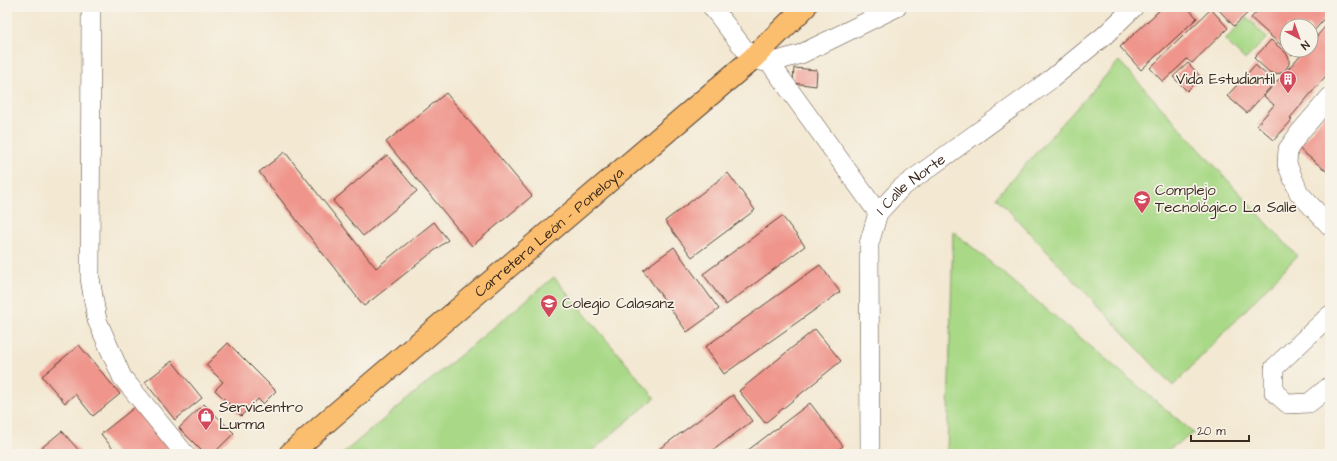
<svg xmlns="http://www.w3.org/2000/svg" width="1337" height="461" viewBox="0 0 1337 461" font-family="'Architects Daughter',sans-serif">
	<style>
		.green { fill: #a9d987; stroke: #728252 }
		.building { fill: #ef958c }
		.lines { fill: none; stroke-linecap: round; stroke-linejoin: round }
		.minor-casing { stroke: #574639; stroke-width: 20 }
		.major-casing { stroke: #574639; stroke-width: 24 }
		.minor { stroke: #fff; stroke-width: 19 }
		.major { stroke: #fbbd6e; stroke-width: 22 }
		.labels { text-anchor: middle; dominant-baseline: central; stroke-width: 3.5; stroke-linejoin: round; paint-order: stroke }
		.poi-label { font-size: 15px; fill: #3b2a1e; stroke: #f7f3e8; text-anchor: start }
		.street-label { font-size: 15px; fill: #3b2a1e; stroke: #f7f3e8 }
	</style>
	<rect width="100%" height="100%" fill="#f7f3e8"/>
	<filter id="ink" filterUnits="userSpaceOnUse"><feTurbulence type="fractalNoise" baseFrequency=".025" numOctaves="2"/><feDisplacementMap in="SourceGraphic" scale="8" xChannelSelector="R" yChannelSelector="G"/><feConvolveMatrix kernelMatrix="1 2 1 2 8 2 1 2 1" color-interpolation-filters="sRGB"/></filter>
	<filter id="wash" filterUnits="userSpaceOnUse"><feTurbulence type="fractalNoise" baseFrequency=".012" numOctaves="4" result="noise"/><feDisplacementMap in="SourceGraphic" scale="16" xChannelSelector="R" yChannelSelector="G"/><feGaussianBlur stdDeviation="0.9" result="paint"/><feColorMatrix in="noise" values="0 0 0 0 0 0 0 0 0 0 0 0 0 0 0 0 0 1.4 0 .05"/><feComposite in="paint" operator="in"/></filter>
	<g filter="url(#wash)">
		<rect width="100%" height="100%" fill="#f3e8d2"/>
		<path class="green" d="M1247 17 1267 38 1245 60 1225 40Z
			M1119 61 1297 256 1173 386 996 197Z
			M953 231 1194 433 1161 454H947Z
			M554 277 655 398 588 454H342Z"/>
		<g id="blocks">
			<path class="building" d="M1163 7H1187L1197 18 1141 70 1120 47Z
				M1216 7H1254L1234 26Z
				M1261 7H1330V13L1311 34V26H1287V50H1297L1292 55 1251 18Z
				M1211 9 1228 28 1192 63 1187 59 1163 82 1150 68Z
				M1330 21V71L1290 118 1292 120 1274 140 1257 125 1274 105 1264 96 1305 50H1311V43Z
				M1271 40 1286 53 1289 58V64L1286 69 1281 73 1275 74 1269 72 1254 58Z
				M1188 63 1201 77 1187 91 1173 77Z
				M1255 65 1275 82 1247 113 1227 96Z
				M794 68 817 70 816 86 793 83Z
				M446 93 532 196 472 246 386 142Z
				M1330 108V174L1298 148Z
				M285 152 376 268 434 222 448 240 364 306 259 172Z
				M387 155 417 191 363 236 333 201Z
				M728 173 755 210 692 257 665 221Z
				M782 216 805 246 726 305 703 274Z
				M674 247 719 309 687 332 643 270Z
				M820 265 840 292 724 374 705 347Z
				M815 329 841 361 765 423 739 391Z
				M228 343 276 391 263 404 258 399 241 416 215 390 223 382 206 365Z
				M79 345 120 394 93 416 75 394 65 403 42 376Z
				M172 361 202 398 175 420 145 382Z
				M733 395 752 421 708 454H663L659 449Z
				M810 403 843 446 833 454H743Z
				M204 404 234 433 213 454H205L179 428Z
				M135 407 174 454H117L101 434Z
				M62 431 82 454H34Z"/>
		</g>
	</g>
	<g filter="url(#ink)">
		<use href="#blocks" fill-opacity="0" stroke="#574639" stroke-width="1"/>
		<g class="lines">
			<g class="minor-casing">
				<g id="minor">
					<path d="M91 7 90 278 97 320 122 377 185 454"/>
					<path d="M712 7 752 59 770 63 801 54 897 7"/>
					<path d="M770 63 878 213"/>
					<path d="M1330 97 1300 132 1288 149 1287 164 1299 193 1330 226"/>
					<path d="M1330 315 1274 368V392L1288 404 1309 403 1330 386"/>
					<path id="s1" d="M870 454 869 244 878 213 901 188 1050 80 1105 35 1134 7"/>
				</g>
			</g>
			<g class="major-casing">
				<g id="major">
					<path id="s2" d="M290 454 332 417 752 59 805 7"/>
				</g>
			</g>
			<use href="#minor" class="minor"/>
			<use href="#major" class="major"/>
		</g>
	</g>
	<defs>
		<g id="building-pin" transform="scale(0.9)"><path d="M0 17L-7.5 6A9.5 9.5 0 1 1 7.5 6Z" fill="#d1495b" stroke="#f7f3e8"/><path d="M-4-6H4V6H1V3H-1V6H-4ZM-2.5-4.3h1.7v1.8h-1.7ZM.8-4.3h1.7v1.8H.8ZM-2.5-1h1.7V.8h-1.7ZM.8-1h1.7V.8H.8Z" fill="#fff"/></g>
		<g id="university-pin" transform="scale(0.9)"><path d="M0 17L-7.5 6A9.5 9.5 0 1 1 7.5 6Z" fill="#d1495b" stroke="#f7f3e8"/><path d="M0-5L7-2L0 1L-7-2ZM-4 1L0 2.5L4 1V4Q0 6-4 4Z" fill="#fff"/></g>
		<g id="school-pin" transform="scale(0.9)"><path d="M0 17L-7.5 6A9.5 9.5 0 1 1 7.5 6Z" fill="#d1495b" stroke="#f7f3e8"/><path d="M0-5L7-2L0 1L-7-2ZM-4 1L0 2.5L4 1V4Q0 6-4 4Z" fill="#fff"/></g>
		<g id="shop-pin" transform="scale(0.9)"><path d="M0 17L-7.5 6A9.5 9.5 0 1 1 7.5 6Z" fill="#d1495b" stroke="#f7f3e8"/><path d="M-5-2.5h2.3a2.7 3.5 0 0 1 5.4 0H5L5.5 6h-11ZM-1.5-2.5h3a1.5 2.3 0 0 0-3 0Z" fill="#fff"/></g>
	</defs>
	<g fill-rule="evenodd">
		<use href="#building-pin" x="1288" y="79"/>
		<use href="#university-pin" x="1142" y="199"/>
		<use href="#school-pin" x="549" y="303"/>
		<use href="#shop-pin" x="206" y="416"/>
	</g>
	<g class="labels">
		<g class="poi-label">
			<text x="1275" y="79" text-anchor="end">Vida Estudiantil</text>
			<text x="1155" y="190">Complejo<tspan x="1155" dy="17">Tecnológico La Salle</tspan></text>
			<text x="562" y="303">Colegio Calasanz</text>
			<text x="219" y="407">Servicentro<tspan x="219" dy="17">Lurma</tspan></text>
		</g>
		<g class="street-label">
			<text stroke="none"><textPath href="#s1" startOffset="286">1 Calle Norte</textPath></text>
			<text stroke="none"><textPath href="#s2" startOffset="341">Carretera León - Poneloya</textPath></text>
		</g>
	</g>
	<rect width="1337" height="461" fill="none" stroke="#f7f3e8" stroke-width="24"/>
	<g transform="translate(1299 38) rotate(139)"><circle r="19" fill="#f7f3e8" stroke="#aca397"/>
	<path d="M0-3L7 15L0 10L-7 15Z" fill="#d1495b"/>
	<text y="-6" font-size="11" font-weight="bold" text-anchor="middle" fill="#3b2a1e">N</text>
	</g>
	<path d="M1191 435v6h58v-6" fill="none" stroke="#3b2a1e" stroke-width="2"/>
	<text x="1197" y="435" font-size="12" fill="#3b2a1e" stroke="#f7f3e8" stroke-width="3" paint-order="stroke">20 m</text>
</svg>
